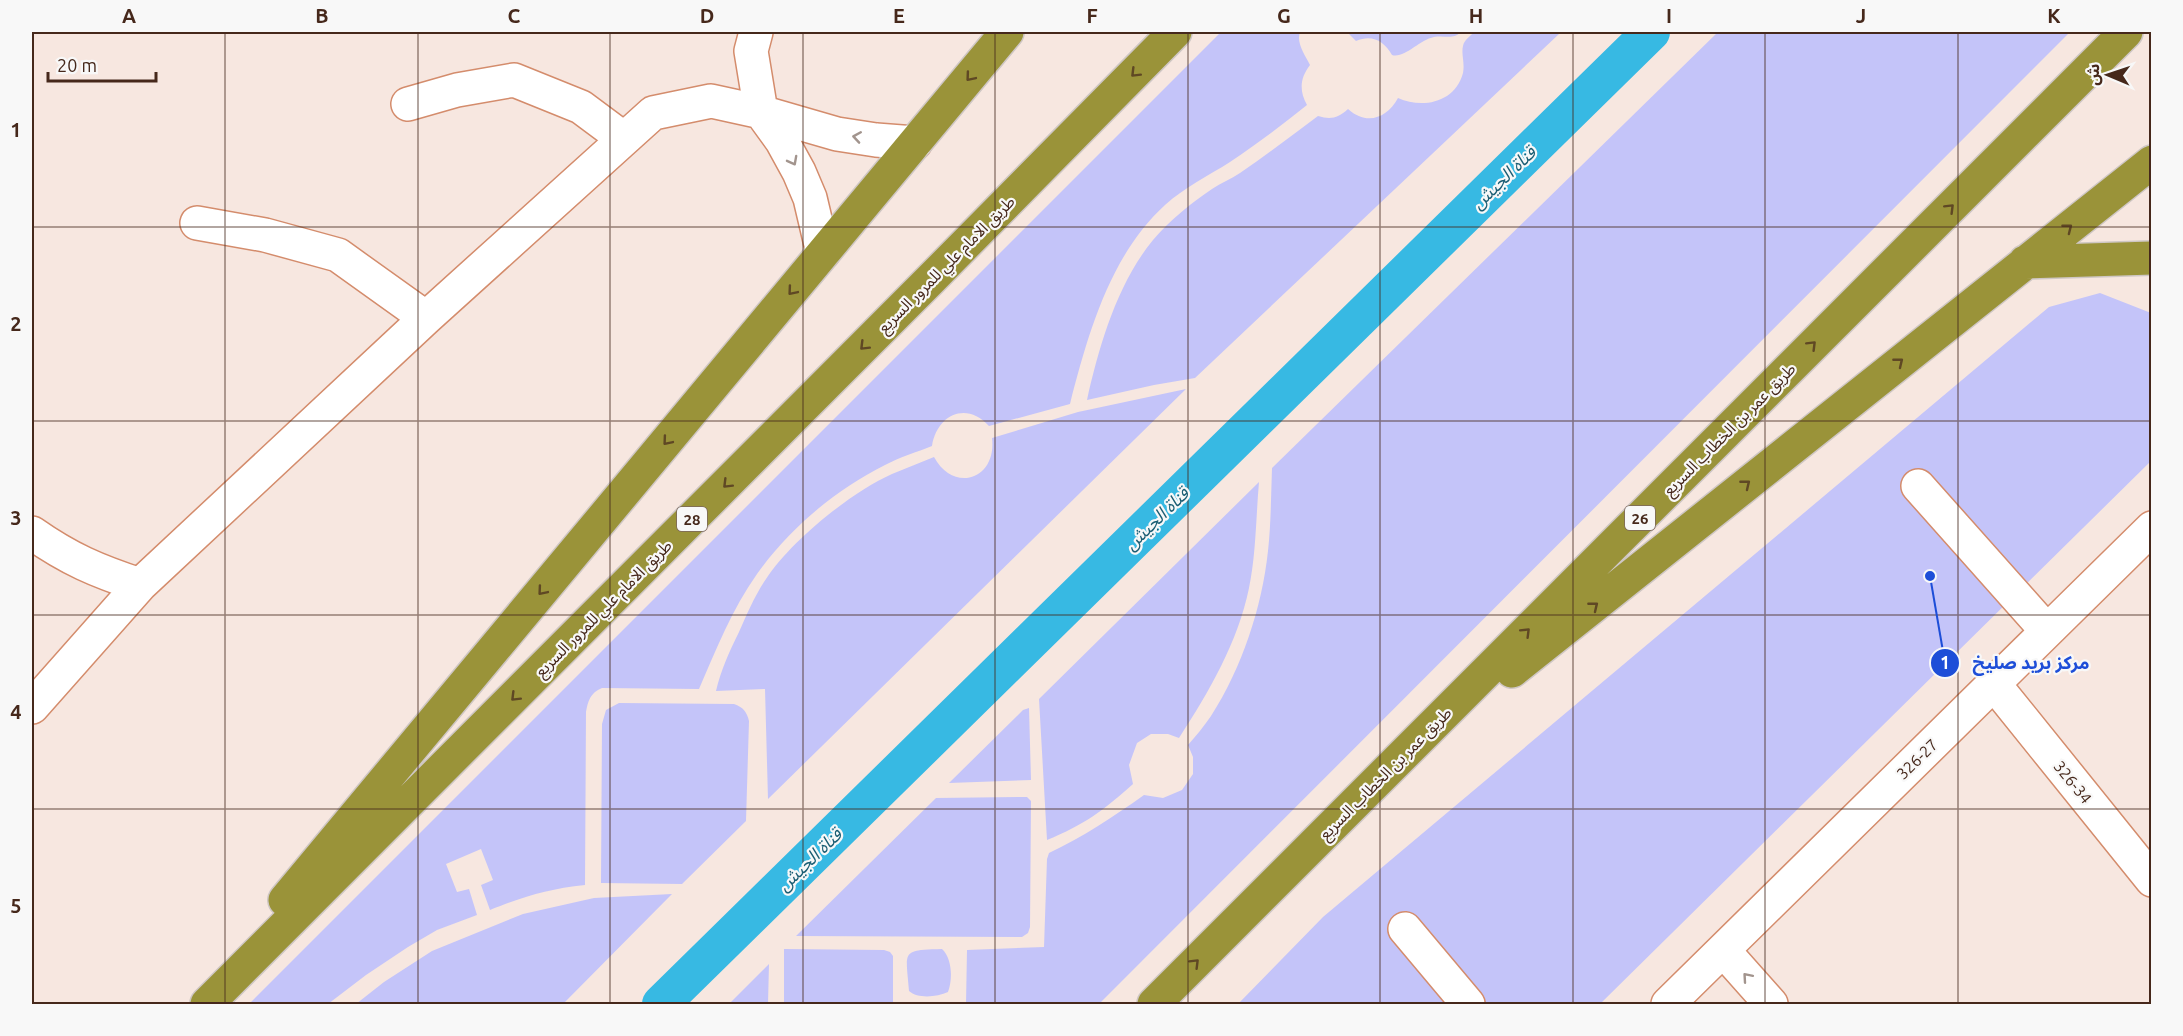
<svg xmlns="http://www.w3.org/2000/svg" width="2183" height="1036" viewBox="0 0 2183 1036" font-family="Ubuntu,'Noto Sans Arabic',sans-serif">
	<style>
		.green { fill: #c4c4f9 }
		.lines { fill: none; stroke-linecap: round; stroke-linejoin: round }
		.canal { stroke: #37b9e3; stroke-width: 38 }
		.minor-casing { stroke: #d48c6c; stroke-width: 36 }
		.highway-casing { stroke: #cfc7c4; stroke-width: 36 }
		.minor { stroke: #fff; stroke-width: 33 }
		.highway { stroke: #9a9339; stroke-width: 33 }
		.oneway { stroke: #5f4824 }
		.oneway2 { stroke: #a2948d }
		.grid { fill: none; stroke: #46281b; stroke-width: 1.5; stroke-opacity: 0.55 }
		.labels { text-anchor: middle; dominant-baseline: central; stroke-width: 4.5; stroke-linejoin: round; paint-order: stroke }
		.shield { fill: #f8f8f8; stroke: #7b665d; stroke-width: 1.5 }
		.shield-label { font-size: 15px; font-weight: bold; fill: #46281b }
		.street-label { font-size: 16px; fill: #46281b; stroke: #f8f8f8 }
		.water-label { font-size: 18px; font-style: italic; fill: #1b5e74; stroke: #f8f8f8 }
		.leader { fill: none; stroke: #1d4ed8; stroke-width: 2 }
		.callout-dot { fill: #1d4ed8; stroke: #f8f8f8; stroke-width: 2 }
		.mark-label { font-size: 18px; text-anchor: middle; font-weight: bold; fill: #fff }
		.callout-label { font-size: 18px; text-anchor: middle; font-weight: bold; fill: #1d4ed8; stroke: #f8f8f8; stroke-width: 4.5; stroke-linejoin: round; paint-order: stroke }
		.neatline { fill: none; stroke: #46281b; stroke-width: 2 }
		.grid-label { font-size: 20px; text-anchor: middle; font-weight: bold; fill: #46281b }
	</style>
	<rect width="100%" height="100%" fill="#f7e7e0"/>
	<path class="green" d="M1221 32H1300C1296 43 1305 55 1310 65 1300 78 1299 91 1307 105 1282 125 1257 144 1230 162 1208 176 1185 187 1165 205 1110 255 1088 334 1070 404L989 426C967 401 937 414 932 446 917 452 900 457 885 465 835 490 790 528 757 574 732 609 716 650 699 689L602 688C590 693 588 701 586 712L585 885C548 889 525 896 490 910L481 885 493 880 481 849 446 864 457 892 469 889 477 915 437 930 408 947 366 975 328 1004H249Z
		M1347 32H1461C1453 40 1445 35 1434 37 1419 40 1404 59 1392 55 1384 41 1372 34 1356 41Z
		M1475 32H1557L1559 34 1195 378 1154 385 1087 400C1099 346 1117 284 1153 240 1169 221 1191 203 1212 189 1221 183 1231 179 1240 173 1267 155 1292 135 1318 116 1331 120 1338 118 1348 109 1367 126 1387 118 1398 98 1422 109 1455 103 1463 73 1465 63 1461 54 1463 46 1464 40 1471 35 1475 32Z
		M1718 32H2070L1099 1004H966L967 950 1044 947 1047 859 1049 853C1083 837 1113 817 1144 795L1163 798 1182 790 1193 774V757L1188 745C1196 736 1204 726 1211 716 1242 668 1262 607 1268 551 1271 524 1271 495 1272 468Z
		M2100 293 2151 313V461L1600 1004H1238L1323 917 2049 307Z
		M1186 389 768 799 765 689 716 691C721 670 729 652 739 632 747 614 755 595 766 579 791 541 850 493 892 474 906 468 920 463 934 457 954 494 997 479 992 438L1078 412Z
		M1259 482C1256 516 1256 555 1249 588 1238 642 1209 692 1179 738L1168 734H1151L1137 743 1129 765 1133 784C1104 810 1084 825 1047 840L1039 699Z
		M619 703 734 704C743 707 747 712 749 721L746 821 682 884 601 883 602 724 606 710Z
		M1029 708 1031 780 949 783 1023 710Z
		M1027 797 1031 801 1030 927 1028 933 1022 937 796 936 936 798Z
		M672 894 563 1004H356L384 982 432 951 523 914 594 898Z
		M784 949 884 950 890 952 893 956V1004H784Z
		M942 949C952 958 953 979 948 992 937 997 918 999 909 991 906 951 900 950 942 949Z
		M769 964 768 1004H729Z"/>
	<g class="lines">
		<path class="canal" d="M661 1004 1651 32"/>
		<g class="minor-casing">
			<path id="minor" d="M756 32 751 51 761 112 782 141 799 172 810 198 823 253
				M408 104 457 90 514 80 581 107 624 139
				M197 223 265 235 338 255 426 318
				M1918 486 2047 631
				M32 533C69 559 97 571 140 585L426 318 653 113 711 101 761 112 837 134 876 140 915 143
				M1994 684 2152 880
				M32 707 140 585
				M1405 929 1468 1004
				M1723 950 1771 1004
				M1668 1004 2152 528"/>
		</g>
		<g class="highway-casing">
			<path id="highway" d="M2025 262 2152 258
				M1512 671 2152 162
				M285 900 1007 32
				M207 1004 931 279 1175 32
				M1154 1004 2126 32"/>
		</g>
		<use href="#minor" class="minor"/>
		<use href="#highway" class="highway"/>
	</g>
	<defs><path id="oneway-chevron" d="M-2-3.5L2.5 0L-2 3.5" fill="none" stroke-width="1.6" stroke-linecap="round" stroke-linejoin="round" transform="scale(1.5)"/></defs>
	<g class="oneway">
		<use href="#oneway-chevron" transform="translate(1135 73) rotate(135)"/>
		<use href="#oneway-chevron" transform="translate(970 77) rotate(130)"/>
		<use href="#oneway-chevron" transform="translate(1950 208) rotate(-45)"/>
		<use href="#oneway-chevron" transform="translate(2068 228) rotate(-38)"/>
		<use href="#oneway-chevron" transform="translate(792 291) rotate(130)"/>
		<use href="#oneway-chevron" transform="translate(1812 345) rotate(-45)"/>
		<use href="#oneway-chevron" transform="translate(864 346) rotate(135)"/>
		<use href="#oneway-chevron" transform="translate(1899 362) rotate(-39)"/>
		<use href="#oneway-chevron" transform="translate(667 441) rotate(130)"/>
		<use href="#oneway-chevron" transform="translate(727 484) rotate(135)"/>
		<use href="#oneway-chevron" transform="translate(1746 484) rotate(-39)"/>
		<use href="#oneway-chevron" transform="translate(542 591) rotate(130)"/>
		<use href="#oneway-chevron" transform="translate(1594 606) rotate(-39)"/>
		<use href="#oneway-chevron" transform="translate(1526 632) rotate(-45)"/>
		<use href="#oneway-chevron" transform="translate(515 697) rotate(135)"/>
		<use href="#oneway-chevron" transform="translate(1195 963) rotate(-45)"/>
	</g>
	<g class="oneway2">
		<use href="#oneway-chevron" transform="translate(857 137) rotate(-171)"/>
		<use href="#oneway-chevron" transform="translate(793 161) rotate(62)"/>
		<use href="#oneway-chevron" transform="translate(1747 977) rotate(-131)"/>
	</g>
	<path class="grid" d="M225 32V1004M418 32V1004M610 32V1004M803 32V1004M995 32V1004M1188 32V1004M1380 32V1004M1573 32V1004M1765 32V1004M1958 32V1004M32 227H2152M32 421H2152M32 615H2152M32 809H2152"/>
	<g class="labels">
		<g class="shield">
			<rect x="1625" y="506" width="30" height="24" rx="4.5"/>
			<rect x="677" y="507" width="30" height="24" rx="4.5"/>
		</g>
		<g class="shield-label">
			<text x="1640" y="518">26</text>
			<text x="692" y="519">28</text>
		</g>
		<g class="street-label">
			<text transform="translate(946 264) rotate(-45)">طريق الامام علي للمرور السريع</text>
			<text transform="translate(1729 429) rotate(-45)">طريق عمر بن الخطاب السريع</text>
			<text transform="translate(603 608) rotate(-45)">طريق الامام علي للمرور السريع</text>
			<text transform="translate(1917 759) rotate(-44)">326-27</text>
			<text transform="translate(1385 773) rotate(-45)">طريق عمر بن الخطاب السريع</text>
			<text transform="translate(2073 782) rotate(51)">326-34</text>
		</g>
		<g class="water-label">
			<text transform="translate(1503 177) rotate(-44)">قناة الجيش</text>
			<text transform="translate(1156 518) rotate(-44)">قناة الجيش</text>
			<text transform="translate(809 859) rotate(-44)">قناة الجيش</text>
		</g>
	</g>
	<path class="leader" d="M1930 576L1945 663"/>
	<g class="callout-dot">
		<circle cx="1930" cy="576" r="6"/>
		<circle cx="1945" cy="663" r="15"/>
	</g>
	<g class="mark-label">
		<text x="1945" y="669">1</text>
	</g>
	<g class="callout-label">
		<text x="2031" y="669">مركز بريد صليخ</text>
	</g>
	<rect width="2183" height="1036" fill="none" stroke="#f8f8f8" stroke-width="66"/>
	<g transform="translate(2108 75) rotate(272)" stroke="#f8f8f8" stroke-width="4.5" paint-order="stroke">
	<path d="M0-4.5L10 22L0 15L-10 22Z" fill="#46281b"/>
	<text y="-9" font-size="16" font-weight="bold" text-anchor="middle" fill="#46281b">ش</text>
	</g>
	<path d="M48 72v9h108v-9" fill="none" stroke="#46281b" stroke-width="3"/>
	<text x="57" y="72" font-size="18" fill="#46281b" stroke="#f8f8f8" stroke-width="4.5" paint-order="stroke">20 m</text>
	<rect x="33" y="33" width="2117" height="970" class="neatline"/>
	<g class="grid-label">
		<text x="129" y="23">A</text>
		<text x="322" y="23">B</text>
		<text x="514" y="23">C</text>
		<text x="707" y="23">D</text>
		<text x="899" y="23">E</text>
		<text x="1092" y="23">F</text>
		<text x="1284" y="23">G</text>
		<text x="1476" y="23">H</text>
		<text x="1669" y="23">I</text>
		<text x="1861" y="23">J</text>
		<text x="2054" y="23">K</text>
		<text x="16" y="137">1</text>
		<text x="16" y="331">2</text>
		<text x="16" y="525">3</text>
		<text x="16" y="719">4</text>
		<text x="16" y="913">5</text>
	</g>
</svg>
